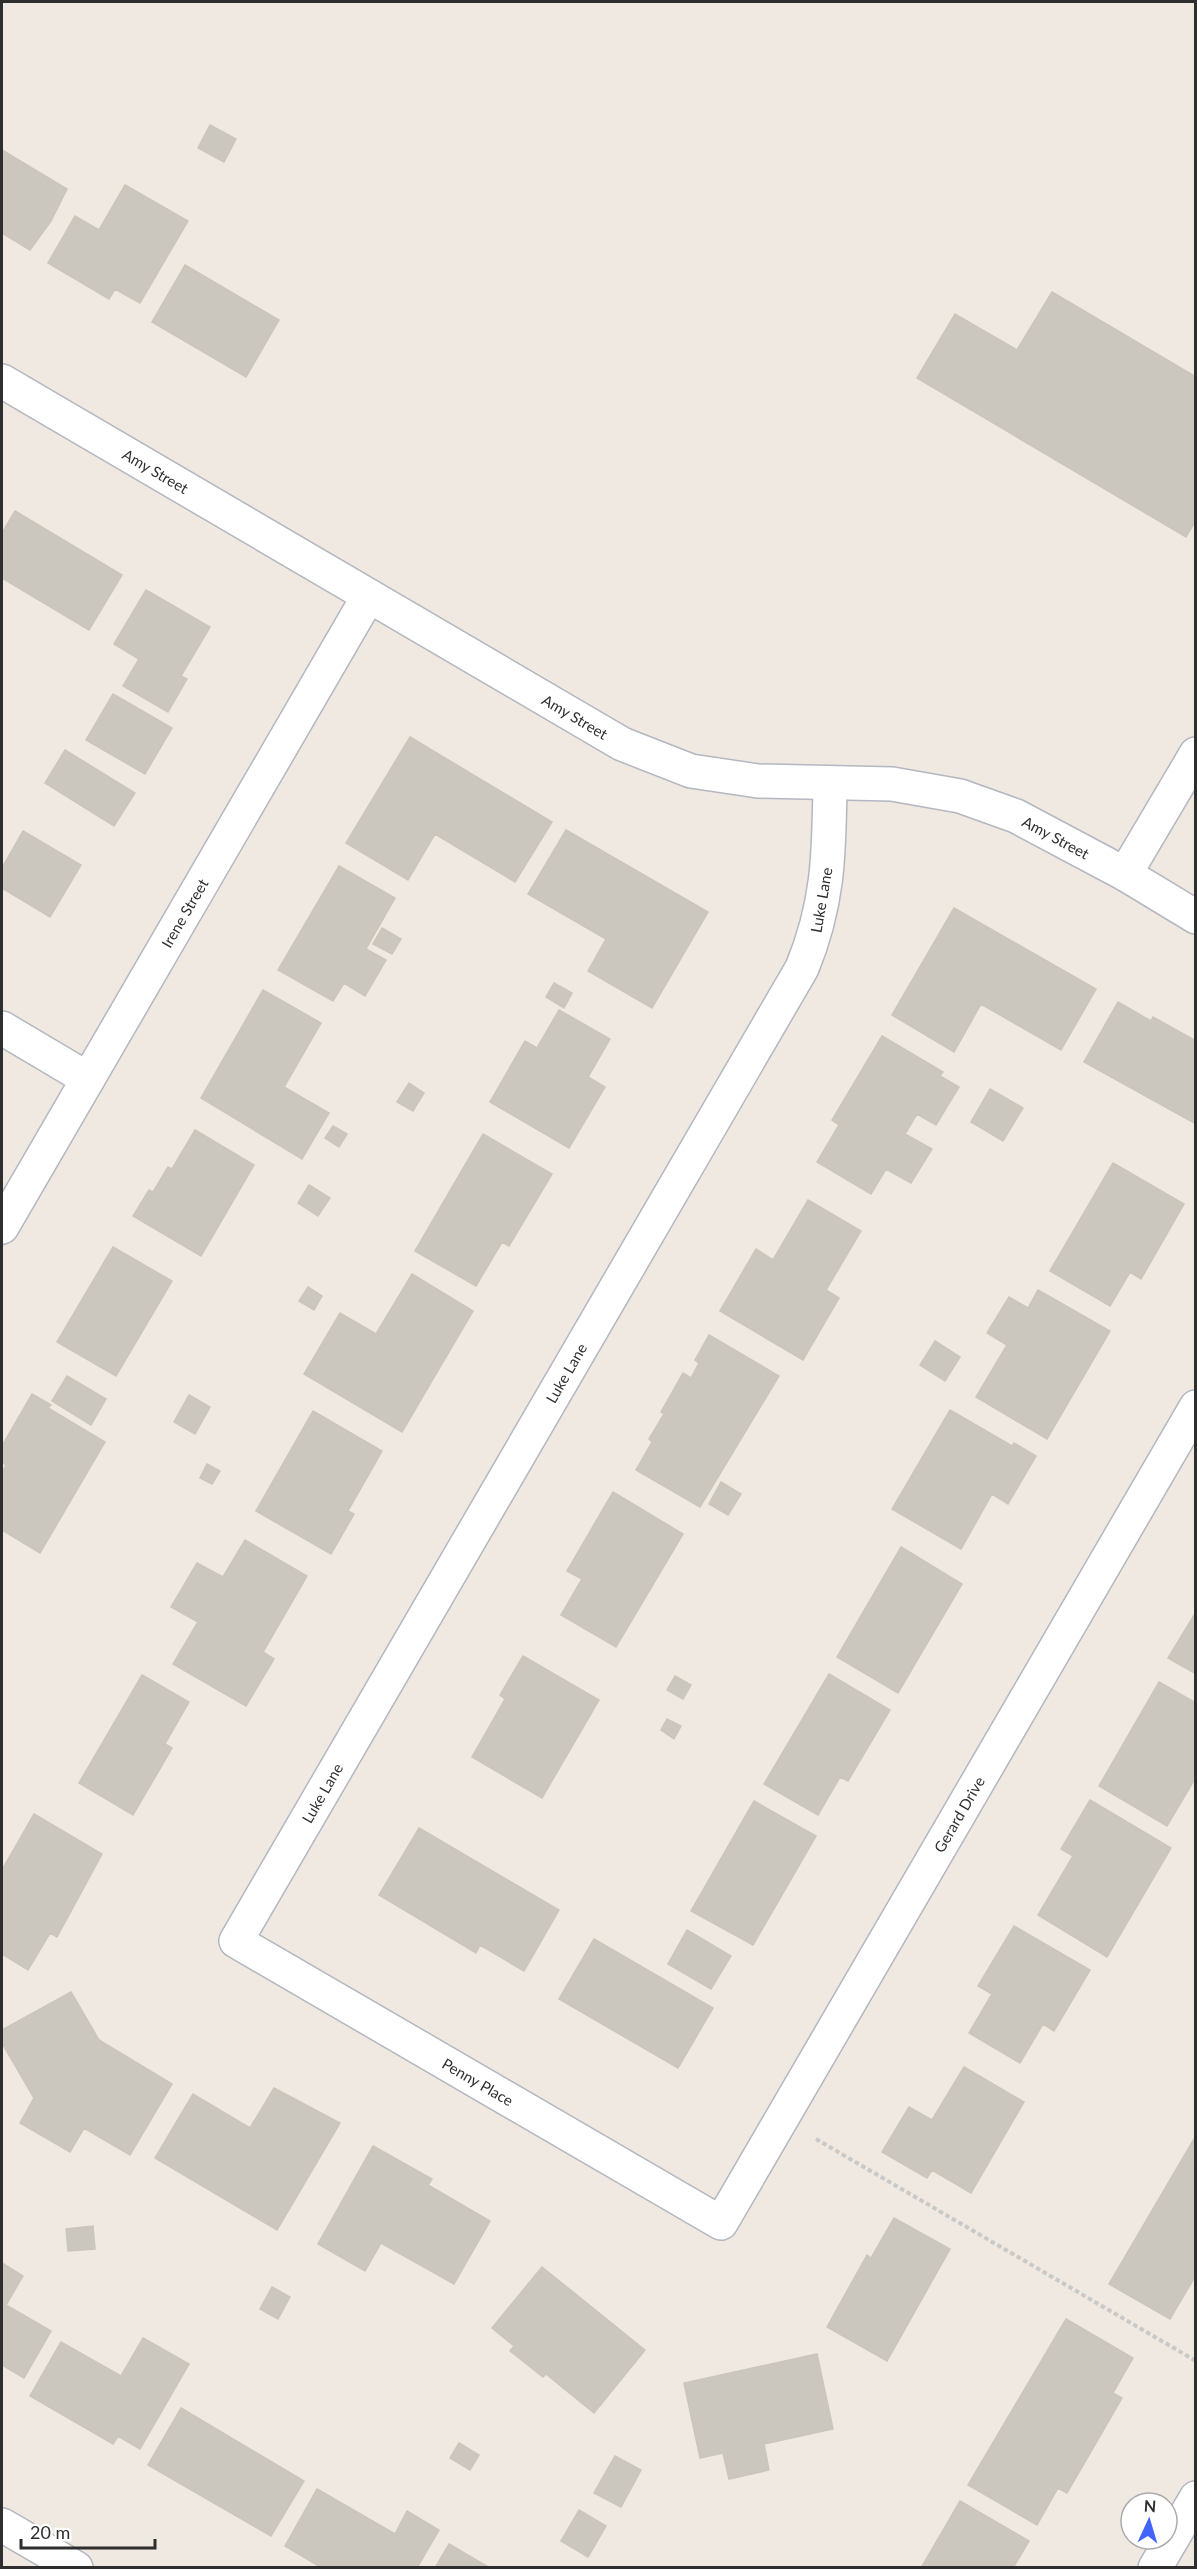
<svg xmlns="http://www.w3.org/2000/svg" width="1197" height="2569" viewBox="0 0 1197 2569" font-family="Lato,sans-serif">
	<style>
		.building { fill: #cbc7bf; stroke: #cbc5ba; stroke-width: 1.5 }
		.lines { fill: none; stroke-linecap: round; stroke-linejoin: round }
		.street-casing { stroke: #b4b7c1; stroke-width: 36 }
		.path { stroke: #c9c9c9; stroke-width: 4; stroke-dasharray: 4.5 3; stroke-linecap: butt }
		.street { stroke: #fff; stroke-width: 33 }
		.labels { text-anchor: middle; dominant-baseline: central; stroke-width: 4.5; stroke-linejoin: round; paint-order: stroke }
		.street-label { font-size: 15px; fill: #2e2e2e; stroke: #fff }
	</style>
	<rect width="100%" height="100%" fill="#efe9e1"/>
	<path class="building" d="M210 125 236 139 224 162 198 148Z
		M2 150 67 189 51 221 30 250 2 233Z
		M125 185 188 221 140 303 115 289 109 299 48 263 75 216 99 230Z
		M185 265 279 320 246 377 152 322Z
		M1052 292 1196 377V520L1186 537 917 378 955 314 1017 350Z
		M15 511 122 575 89 630 2 578V533Z
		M146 590 210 627 181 676 187 679 168 712 123 686 139 659 114 644Z
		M113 694 172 728 145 774 86 740Z
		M410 737 552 822 515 882 435 834 408 880 346 843Z
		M65 750 135 793 114 826 45 783Z
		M566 830 708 912 652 1008 588 971 606 939 528 894Z
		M23 831 81 865 50 917 2 888V868Z
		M339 866 395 898 366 949 386 960 365 996 344 983 333 1001 278 970Z
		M954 908 1096 989 1061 1050 981 1004 954 1052 892 1015Z
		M382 928 401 939 392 954 373 944Z
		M554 983 572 993 564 1008 546 997Z
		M263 990 321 1023 284 1087 329 1113 302 1159 201 1098Z
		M1118 1002 1151 1021 1153 1017 1196 1041V1124L1084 1062Z
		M559 1010 610 1039 588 1077 605 1087 569 1148 490 1102 525 1041 537 1048Z
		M882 1036 943 1072 940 1076 959 1087 936 1125 917 1114 905 1134 932 1149 911 1183 886 1169 871 1194 817 1162 839 1125 832 1120Z
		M409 1083 424 1093 413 1111 397 1102Z
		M990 1089 1023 1108 1003 1141 971 1122Z
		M333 1126 347 1134 339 1147 325 1138Z
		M195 1130 254 1165 201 1256 133 1216 149 1190 153 1192 168 1167 172 1169Z
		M483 1134 552 1174 509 1246 502 1242 476 1286 415 1251Z
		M1113 1163 1184 1204 1141 1279 1130 1272 1110 1306 1050 1271Z
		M309 1185 330 1198 318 1216 298 1203Z
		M808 1200 861 1231 826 1290 839 1298 803 1360 720 1311 756 1249 773 1260Z
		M113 1247 172 1281 116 1376 57 1342Z
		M412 1274 473 1311 402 1432 304 1374 340 1313 376 1334Z
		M308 1287 322 1296 314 1310 299 1301Z
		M1038 1290 1110 1331 1047 1439 976 1397 1007 1345 987 1333 1009 1297 1028 1308Z
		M709 1335 779 1376 700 1507 636 1470 652 1442 649 1439 664 1414 661 1412 683 1373 691 1378 699 1363 695 1360Z
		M935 1341 960 1357 945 1381 920 1365Z
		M67 1376 106 1399 91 1425 52 1401Z
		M32 1394 51 1405 48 1408 105 1442 40 1553 2 1530V1473L6 1465 2 1462V1446Z
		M189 1395 210 1407 195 1434 174 1422Z
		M950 1410 1012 1446 1014 1443 1036 1456 1008 1504 992 1494 961 1549 892 1509Z
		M313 1411 382 1451 348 1511 354 1514 331 1554 256 1511Z
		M207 1464 220 1471 212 1484 200 1478Z
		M721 1482 741 1494 728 1515 709 1504Z
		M613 1492 683 1534 616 1647 561 1615 582 1579 567 1571Z
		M245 1540 307 1576 263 1652 274 1659 246 1706 173 1664 198 1622 171 1607 197 1563 223 1577Z
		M901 1547 962 1584 898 1693 837 1657Z
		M1196 1612V1674L1168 1658Z
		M523 1656 599 1700 542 1798 472 1757 505 1699 500 1695Z
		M829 1674 890 1710 848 1781 840 1777 818 1815 764 1784Z
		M142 1675 189 1702 165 1744 172 1748 133 1815 79 1783Z
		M675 1676 691 1685 683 1699 667 1690Z
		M1159 1682 1196 1703V1777L1167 1826 1099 1786Z
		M667 1719 681 1726 674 1739 661 1730Z
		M1090 1800 1171 1848 1107 1957 1038 1915 1073 1856 1061 1849Z
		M754 1801 816 1836 753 1945 691 1911Z
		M34 1814 102 1854 57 1937 50 1933 28 1970 2 1954V1870Z
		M419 1828 559 1910 524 1971 480 1945 476 1953 379 1895Z
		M1014 1926 1090 1970 1054 2031 1043 2024 1020 2063 969 2033 992 1994 978 1986Z
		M687 1930 731 1956 711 1989 668 1964Z
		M594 1939 713 2008 678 2068 559 1999Z
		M71 1992 99 2040 172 2084 130 2155 84 2128 70 2152 20 2123 34 2098 2 2043V2030Z
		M964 2067 1024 2102 971 2193 932 2170 927 2178 882 2152 909 2107 932 2120Z
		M274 2088 340 2123 277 2230 155 2158 193 2094 250 2128Z
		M1194 2139 1196 2275 1170 2319 1109 2284Z
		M373 2146 432 2179 428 2185 490 2221 454 2284 381 2243 365 2271 318 2244Z
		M894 2218 950 2249 887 2361 827 2327 867 2255 871 2258Z
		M93 2226 95 2249 68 2251 66 2229Z
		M2 2263 23 2276 6 2305 51 2331 24 2378 2 2365Z
		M542 2267 645 2350 594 2413 546 2374 543 2377 510 2351 514 2346 492 2328Z
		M272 2287 290 2297 278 2319 260 2309Z
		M1066 2319 1133 2358 1113 2393 1122 2398 1067 2493 1058 2488 1037 2525 968 2485Z
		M143 2338 189 2364 140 2449 118 2436 113 2444 30 2396 61 2342 121 2376Z
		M817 2354 833 2429 764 2444 769 2470 729 2479 723 2453 700 2458 684 2383Z
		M181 2408 304 2481 271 2536 148 2465Z
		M459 2443 479 2455 470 2470 450 2458Z
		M615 2456 641 2470 621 2507 594 2493Z
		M317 2489 395 2534 407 2511 439 2530 417 2568H322L285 2546Z
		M960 2501 1029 2541 1013 2568H921Z
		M579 2510 606 2526 588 2557 561 2541Z
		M449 2544 490 2568H435Z"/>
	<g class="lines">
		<g class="street-casing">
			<g id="street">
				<path id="s1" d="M2 381 622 744 691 771 758 781 892 784 960 796 1016 816 1125 874 1196 917"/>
				<path id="s2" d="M830 783C829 852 829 903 802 968L236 1941 721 2223 1196 1407"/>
				<path d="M1125 874 1196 754"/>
				<path d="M2 1028 88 1079"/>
				<path id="s3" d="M2 1227 368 597"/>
				<path d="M2 2525 76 2568"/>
				<path d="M1155 2568 1196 2498"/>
			</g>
		</g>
		<path class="path" d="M816 2139 1196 2361"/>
		<use href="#street" class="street"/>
	</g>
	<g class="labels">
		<g class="street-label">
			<text stroke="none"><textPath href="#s1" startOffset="178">Amy Street</textPath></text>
			<text stroke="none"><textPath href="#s1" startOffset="664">Amy Street</textPath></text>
			<text stroke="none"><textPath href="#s1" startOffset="1168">Amy Street</textPath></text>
			<text transform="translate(821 900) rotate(-80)">Luke Lane</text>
			<text stroke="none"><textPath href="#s3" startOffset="363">Irene Street</textPath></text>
			<text transform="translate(566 1373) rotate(-60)">Luke Lane</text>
			<text transform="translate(322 1793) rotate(-60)">Luke Lane</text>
			<text stroke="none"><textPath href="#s2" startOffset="2348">Gerard Drive</textPath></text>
			<text stroke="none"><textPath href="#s2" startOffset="1594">Penny Place</textPath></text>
		</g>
	</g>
	<rect width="1197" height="2569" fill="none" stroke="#2e2e2e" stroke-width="6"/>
	<g transform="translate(1149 2521) rotate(4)"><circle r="28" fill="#ffffff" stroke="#ababab" stroke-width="1.5"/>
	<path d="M0-4.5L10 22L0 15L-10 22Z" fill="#4264fb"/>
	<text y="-9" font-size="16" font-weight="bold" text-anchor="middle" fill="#2e2e2e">N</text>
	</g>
	<path d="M21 2539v9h134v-9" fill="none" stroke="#2e2e2e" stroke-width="3"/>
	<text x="30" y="2539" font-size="18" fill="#2e2e2e" stroke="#ffffff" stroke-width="4.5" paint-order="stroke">20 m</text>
</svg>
